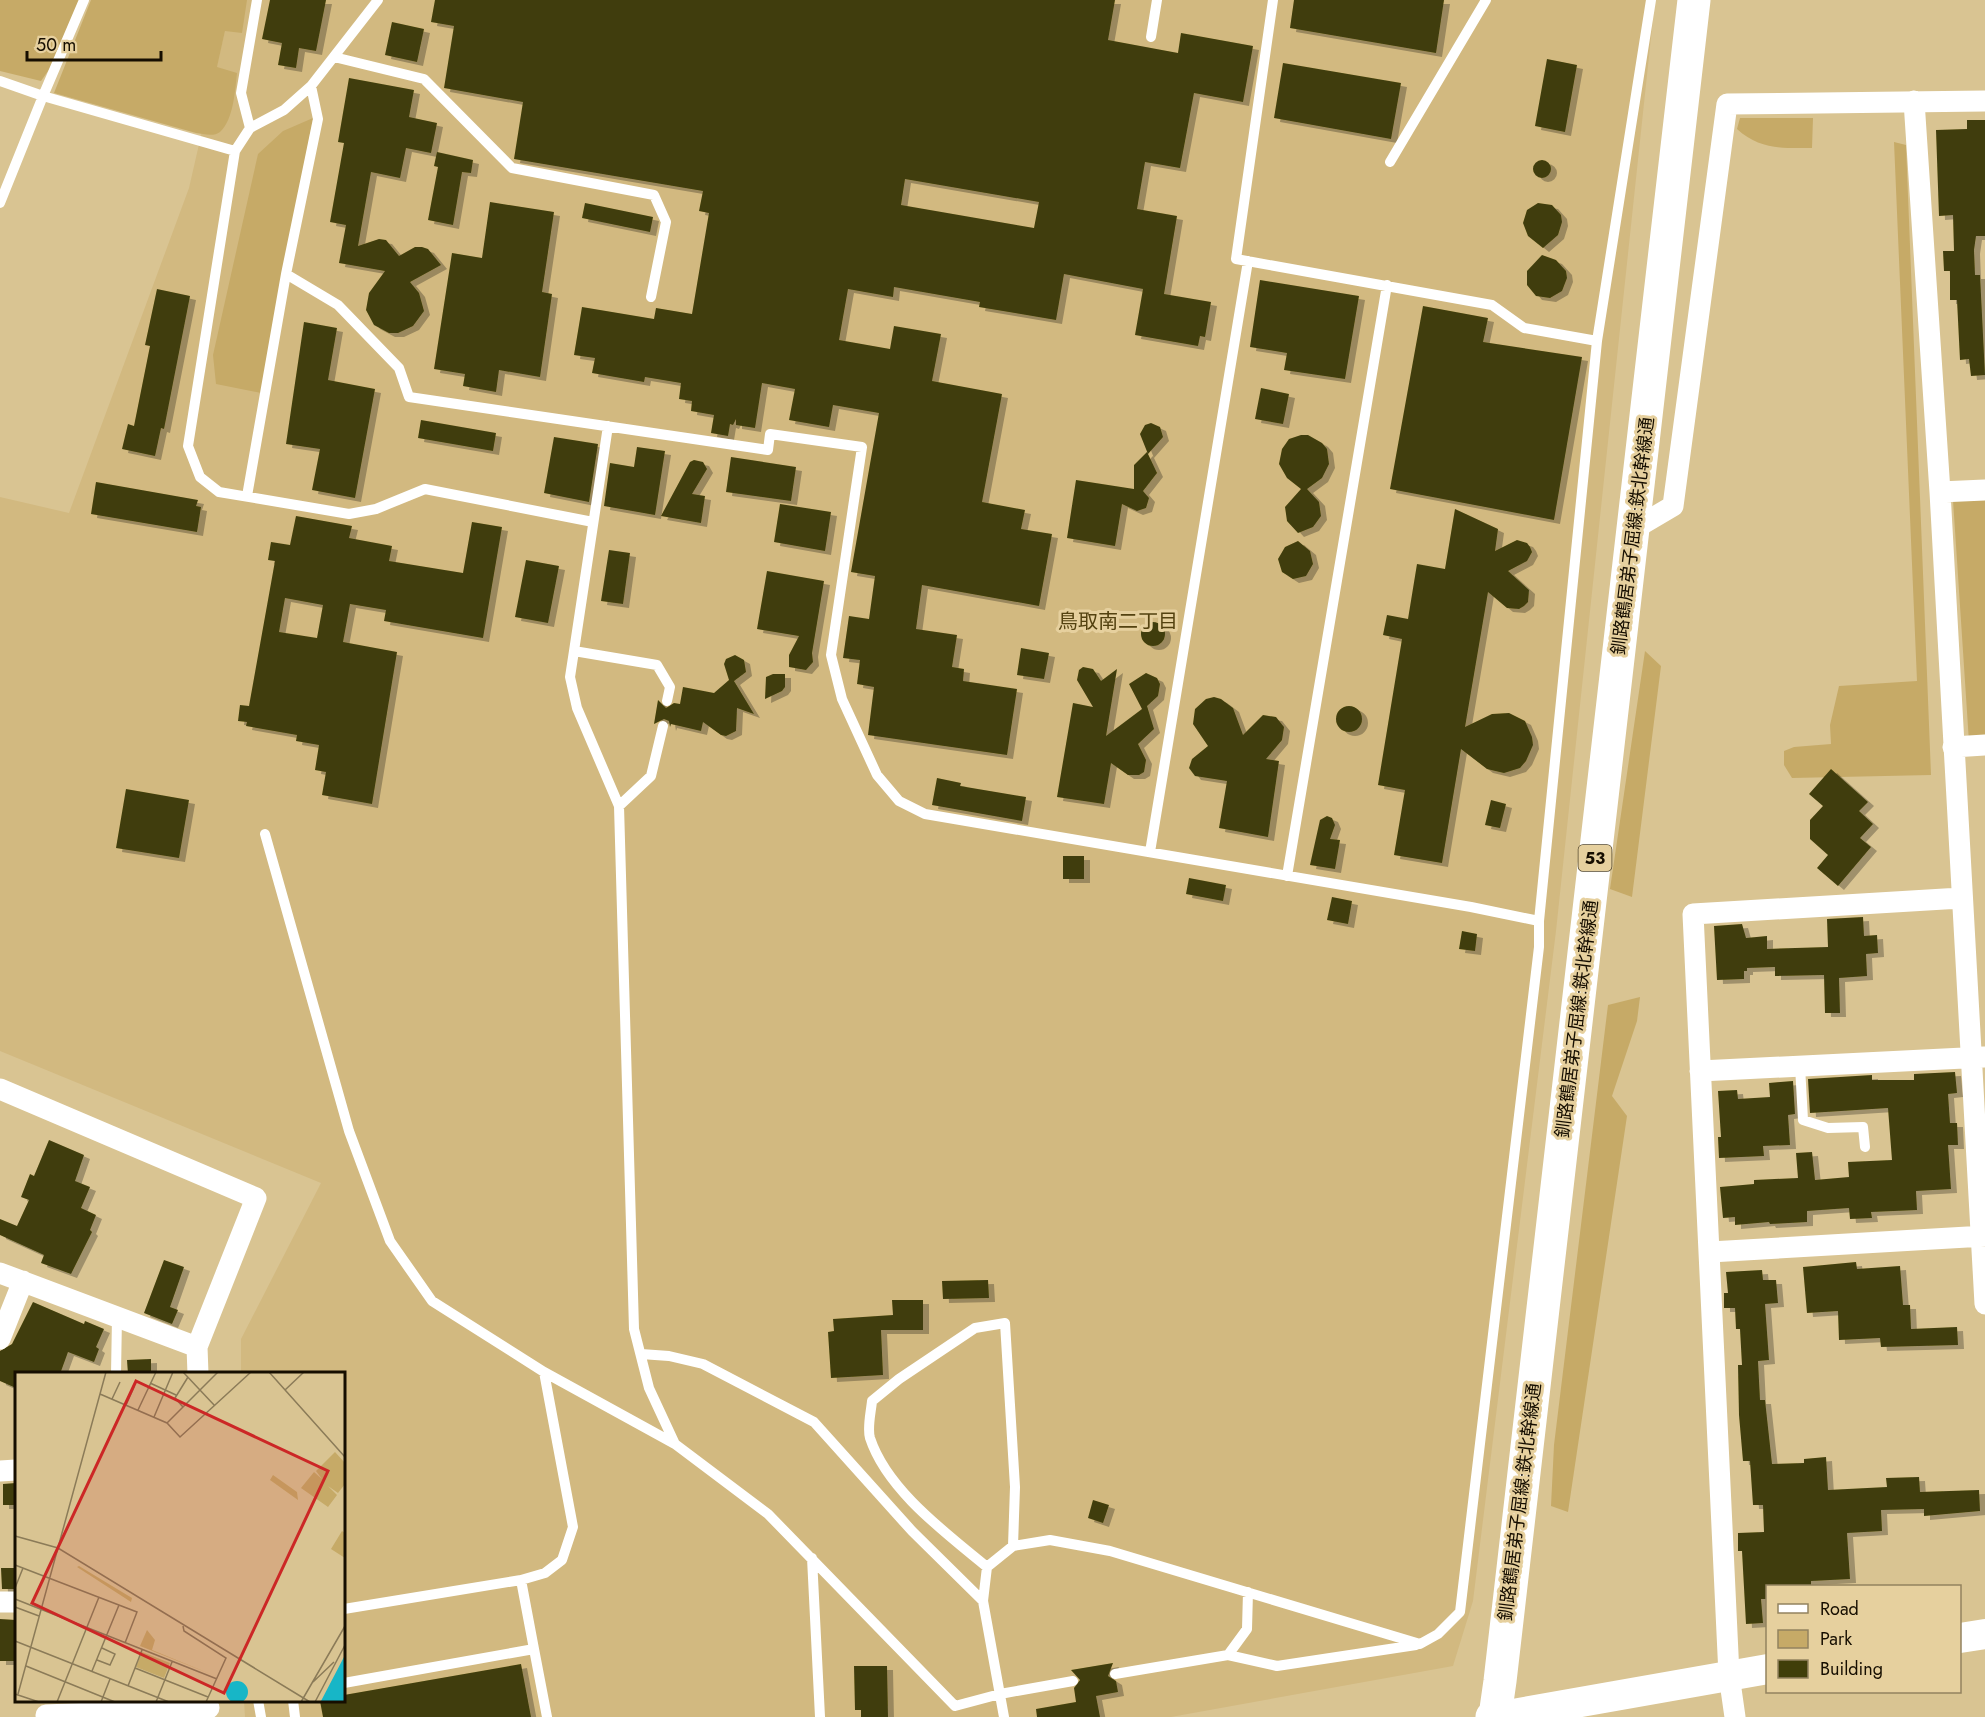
<svg xmlns="http://www.w3.org/2000/svg" width="1985" height="1717" viewBox="0 0 1985 1717" font-family="Jost,'Noto Sans JP',sans-serif">
	<style>
		.built { fill: #d2b980 }
		.green { fill: #c6aa67 }
		.building { fill: #403e09; fill-rule: evenodd; filter: url(#shadow) }
		.lines { fill: none; stroke-linecap: round; stroke-linejoin: round }
		.service { stroke: #fff; stroke-width: 10 }
		.minor { stroke: #fff; stroke-width: 21 }
		.secondary { stroke: #fff; stroke-width: 30 }
		.primary { stroke: #fff; stroke-width: 33 }
		.labels { text-anchor: middle; dominant-baseline: central; stroke-width: 6; stroke-linejoin: round; paint-order: stroke }
		.shield { fill: #e6d09e; stroke: #54482f; stroke-width: 1.5 }
		.shield-label { font-size: 16px; font-weight: bold; fill: #160e00 }
		.street-label { font-size: 18px; fill: #160e00; stroke: #e6d09e }
		.neighbourhood-label { font-size: 20px; fill: #544210; stroke: #e6d09e }
		.inset-road { fill: none; stroke: #8b7b58; stroke-width: 1.5 }
		.view { fill: #cc2726; fill-opacity: 0.15; stroke: #cc2726; stroke-width: 3 }
		.inset-edge { fill: none; stroke: #160e00; stroke-width: 3 }
	</style>
	<defs>
		<filter id="shadow"><feDropShadow dx="6" dy="4" stdDeviation="0" flood-color="#0004"/></filter>
	</defs>
	<rect width="100%" height="100%" fill="#d9c492"/>
	<path class="built" d="M232 0H1655L1556 931 1473 1601 1453 1666 1171 1717H245L244 1701 344 1700V1374L241 1373V1339L321 1183 0 1051V497L69 513 189 188Z"/>
	<path class="green" d="M0 0H84L62 51 41 81 0 71Z
		M91 0H247L242 33 225 31 217 67 237 73C235 90 234 119 220 132 214 137 203 134 196 133L54 93Z
		M313 118 261 393 216 384 213 355 258 154 283 131Z
		M1740 118H1813L1812 148C1782 148 1760 150 1737 129Z
		M1894 142 1906 145 1931 775 1792 778 1784 765V751L1794 747 1831 744 1830 725 1839 686 1917 681Z
		M1985 498V740L1969 742 1953 500Z
		M1645 651 1661 666 1632 897 1610 889Z
		M1640 997 1637 1021 1612 1096 1627 1116 1568 1512 1551 1506 1554 1445 1608 1005Z"/>
	<path class="building" d="M270 0H326L316 51 299 48 296 68 278 65 282 43 262 39Z
		M435 0H1115L1108 40 1178 53 1181 33 1253 46 1243 102 1194 93 1180 168 1145 162 1137 209 1177 216 1164 294 1211 302 1205 337 1200 336 1198 346 1135 335 1143 289 1064 274 1056 320 979 307 980 302 894 287 893 297 848 289 839 340 890 349 894 326 941 334 932 381 1002 394 982 502 1025 510 1021 529 1052 534 1039 606 922 585 916 629 957 635 952 667 964 669 963 681 1017 689 1007 755 868 735 874 687 857 684 860 660 843 658 849 616 869 619 875 576 851 572 879 413 833 405 829 427 789 420 795 389 762 383 755 428 736 425V419L733 425 730 424 728 436 711 433 714 415 691 411 692 401 679 399 681 383 645 377 644 382 592 373 595 358 574 355 582 307 654 319 656 308 692 314 709 213 699 211 703 191 514 159 523 102 444 88 454 26 431 22ZM905 179 1039 202 1034 228 901 205Z
		M1294 0H1444L1436 53 1290 28Z
		M392 22 424 29 417 62 385 55Z
		M1547 59 1577 65 1565 132 1535 126Z
		M1283 63 1401 83 1391 139 1274 118Z
		M349 78 414 90 409 117 437 123 431 153 406 148 400 178 371 172 358 246 379 239 386 240 399 256 415 247H422L428 249 441 265 410 282 419 293 424 311 413 326 398 333H389L374 325 366 310 369 293 385 271 339 263 346 225 330 222 344 143 338 142Z
		M1967 120H1985V236H1976L1974 250 1975 275H1980L1985 375 1971 376 1969 359 1960 360 1957 300H1950V271H1944L1943 251H1954L1953 215 1939 216 1936 130 1967 129Z
		M437 152 473 160 471 173 462 172 453 225 428 220 438 167 434 166Z
		M1533 169a9 9 0 1 1 18 0a9 9 0 1 1-18 0Z
		M490 202 554 212 542 292 552 294 540 377 499 370 496 392 463 386 465 374 434 369 452 253 482 258Z
		M585 203 653 217 650 232 582 218Z
		M1538 203 1552 205 1561 215 1562 222 1558 235 1543 248 1528 236 1523 223 1527 210Z
		M1542 255 1556 260 1566 271 1567 278 1562 291 1550 298 1536 296 1527 285V271Z
		M1260 280 1359 296 1345 379 1284 370 1287 353 1250 347Z
		M157 289 190 296 164 429 161 428 155 456 122 449 128 424 134 426 150 346 145 345Z
		M1423 306 1488 318 1483 342 1582 357 1554 520 1390 489Z
		M304 322 337 328 328 380 375 389 355 498 312 490 320 449 286 444Z
		M1261 388 1289 394 1283 424 1255 419Z
		M421 420 496 433 493 451 418 438Z
		M1151 423 1160 427 1163 437 1148 454 1157 473 1143 491 1149 498 1146 508 1137 511 1122 504 1115 546 1067 538 1076 480 1134 489V465L1147 452 1148 454 1140 434 1145 425Z
		M1301 435H1308L1322 443 1327 449 1329 464 1322 478 1307 489 1319 502 1321 516 1313 527 1298 533 1287 521 1285 507 1301 489 1287 478 1279 464 1282 449 1289 439Z
		M554 437 598 444 589 502 544 493Z
		M637 447 665 451 655 515 604 506 610 463 634 467Z
		M731 457 796 467 791 501 726 492Z
		M694 460 703 462 707 469 692 494 705 496 701 523 661 516 690 462Z
		M96 482 198 500 196 506 201 507 197 532 91 514Z
		M780 504 831 512 825 551 774 542Z
		M1455 509 1498 529 1495 551 1517 540 1527 543 1530 547 1532 552 1527 561 1508 571 1529 590 1528 602 1524 606 1519 609 1507 608 1488 592 1465 727 1492 714 1509 713 1525 721 1532 737 1533 745 1526 761 1520 768 1504 773 1487 769 1461 749 1442 863 1394 855 1405 790 1378 785 1402 639 1383 635 1387 615 1408 619 1417 564 1445 569Z
		M296 516 352 526 349 538 392 546 389 561 463 573 472 522 502 527 483 638 384 621 386 610 350 604 343 642 397 652 372 804 322 795 326 772 315 770 319 745 296 741 297 735 246 726 247 722 238 721 240 705 249 706 275 561 268 560 271 542 290 545ZM285 598 323 605 317 638 279 632Z
		M1298 541 1310 551 1313 564 1306 576 1293 579 1282 572 1278 559 1285 547Z
		M609 550 630 553 623 604 601 601Z
		M526 560 559 566 548 623 515 617Z
		M767 571 824 581 812 653 813 662 806 670 789 667V655L799 636 757 629Z
		M1141 634a12 12 0 1 1 24 0a12 12 0 1 1-24 0Z
		M1021 648 1049 653 1044 679 1017 675Z
		M735 655 744 660 746 672 734 681 754 714 737 708 736 731 726 736 721 735 703 722 701 731 671 724 670 727 669 721 664 719 654 724 658 700 666 708 674 703 680 704 683 687 714 693 729 680 724 664 726 659Z
		M1083 667 1093 669 1101 681 1117 669 1106 736 1142 709 1129 684 1146 673 1157 678 1160 684 1158 696 1147 706 1154 729 1138 744 1146 760 1144 772 1139 775H1128L1111 763 1104 804 1057 797 1073 703 1093 707 1077 680 1079 670Z
		M773 674H785V687L782 691 765 699 766 677Z
		M1214 697 1221 699 1233 708 1243 735 1263 715 1276 717 1284 727 1282 740 1266 759 1279 761 1268 837 1219 828 1227 781 1195 776 1189 768 1192 759 1208 746 1193 724 1195 709 1206 699Z
		M1336 719a13 13 0 1 1 26 0a13 13 0 1 1-26 0Z
		M1831 769 1868 802 1859 811 1873 824 1860 838 1871 847 1838 886 1817 868 1828 855 1810 839V820L1823 806 1809 794Z
		M937 778 961 783 960 786 1026 797 1022 821 932 805Z
		M126 789 189 800 179 858 116 848Z
		M1491 800 1506 804 1500 828 1485 825Z
		M1327 816 1332 818 1335 825 1330 839 1340 840 1335 869 1310 865 1320 820Z
		M1063 856H1084V879H1063Z
		M1189 878 1226 885 1223 901 1186 894Z
		M1332 897 1352 901 1348 924 1327 920Z
		M1863 917 1864 936 1877 935 1878 953 1866 954 1867 976 1839 978 1840 1013H1825L1824 975 1775 976V967L1747 968V971H1744V979L1717 980 1714 926 1742 924 1746 938 1767 936V949L1828 947 1827 919Z
		M1462 931 1477 934 1475 951 1459 949Z
		M1955 1072 1957 1093 1948 1094 1950 1123H1957L1958 1145H1948L1951 1189 1916 1191 1917 1210 1871 1212 1872 1218 1850 1219 1849 1208 1807 1211V1222L1770 1224 1769 1222 1735 1225V1217L1723 1218 1720 1187 1754 1184V1180L1798 1178 1796 1153 1812 1152 1815 1180 1849 1177 1848 1162 1892 1160 1888 1108 1810 1113 1808 1079 1872 1075V1080H1914V1074Z
		M1793 1081 1795 1114 1788 1115 1790 1145 1763 1146 1764 1156 1719 1158 1718 1137H1721L1718 1091 1737 1090 1738 1099 1770 1097 1769 1083Z
		M49 1140 84 1155 75 1181 90 1187 81 1208 96 1215 90 1230 92 1232 71 1274 41 1263 44 1255 0 1235V1219L17 1226 29 1200 21 1197 30 1174 34 1176Z
		M164 1260 184 1267 170 1307 178 1310 172 1324 144 1313Z
		M1856 1262 1857 1269 1900 1266 1903 1305H1910L1911 1329 1957 1327 1958 1345 1881 1347 1880 1338 1839 1340 1838 1311 1807 1313 1803 1267Z
		M1762 1270 1763 1280H1776L1778 1303 1765 1304 1769 1360 1758 1361 1760 1400H1765L1772 1464 1804 1463V1459L1826 1457 1828 1490 1887 1487 1886 1478 1919 1477 1920 1492 1979 1490 1980 1511 1924 1516V1509L1881 1510 1882 1531 1847 1533 1850 1579 1811 1581V1587H1767V1599H1761L1763 1623 1746 1624 1742 1551H1738V1533L1764 1532 1763 1505H1753L1750 1461H1743L1739 1415 1738 1365H1742L1740 1329H1736L1735 1308H1724V1293H1728L1726 1272Z
		M988 1280 989 1298 943 1299 942 1281Z
		M892 1300H923V1330H881L883 1375 831 1378 828 1332 834 1331 833 1319 893 1315Z
		M33 1302 84 1324 85 1321 104 1329 96 1347 99 1349 94 1362 68 1352 60 1374H16V1388L0 1381V1351L12 1344Z
		M151 1359V1374H128L127 1360Z
		M16 1483V1505H3V1484Z
		M1093 1500 1109 1505 1103 1523 1088 1518Z
		M1 1568H16V1589H2Z
		M0 1619 16 1620V1661H0Z
		M1113 1663 1108 1676 1116 1681 1118 1692 1096 1696 1100 1717H1037L1036 1709 1076 1702 1074 1688 1080 1680 1071 1670Z
		M521 1664 531 1717H323L320 1701H344V1695Z
		M854 1666H887L888 1717H861V1710H855Z"/>
	<g class="lines">
		<path class="service" d="M378 0 311 86 284 110 250 128 235 151 188 446 200 477 219 492 349 514 376 509 425 489 593 522
			M1273 0 1236 259 1492 305 1524 328 1597 341 1651 0
			M1151 37 1157 0
			M334 57 424 79 512 168 654 195 666 222 651 297
			M0 81 43 96 84 0
			M250 128 241 93 257 0
			M1390 162 1486 0
			M0 203 43 96 235 151
			M286 274 338 305 399 368 409 397 768 450 770 434 862 447 831 655 842 699 877 775 899 801 925 814 1471 907 1539 921
			M247 496 286 274 318 119 311 86
			M574 651 608 426
			M667 701 670 687 657 665 574 651 570 677 577 708 619 806 634 1329 649 1388 675 1444
			M619 806 651 776 663 726
			M265 834 349 1131 390 1241 432 1301 544 1372 675 1444 768 1514 955 1706 1000 1694 1073 1681
			M1150 852 1248 261
			M1287 876 1387 285
			M1800 1066 1803 1120 1828 1128 1863 1127 1865 1147
			M641 1354 669 1356 703 1364 814 1422 912 1531 983 1601
			M116 1374 117 1317
			M812 1558 820 1717
			M987 1567C946 1533 887 1490 870 1438 867 1428 871 1412 872 1401L899 1379 975 1328 1005 1323 1015 1487 1013 1546
			M521 1580 534 1649
			M344 1609 521 1580 545 1573 562 1560 573 1527 544 1372
			M1228 1655 1247 1629 1248 1592
			M1115 1674 1228 1655 1277 1666 1416 1645
			M344 1683 534 1649 547 1717
			M258 1700 261 1717
			M293 1700 295 1717
			M1004 1717 983 1601 987 1567 1013 1546 1050 1540 1110 1551 1420 1644 1438 1634 1460 1612 1539 947V921L1597 341"/>
		<path class="minor" d="M1914 101 1940 492 1985 1304
			M1940 492 1985 490
			M1634 529 1673 506 1727 104 1985 101
			M1953 747 1985 745
			M1700 1071 1984 1057
			M0 1089 256 1198 197 1347 198 1374
			M1710 1252 1985 1236
			M0 1273 197 1347
			M0 1339 23 1281
			M0 1471 16 1470
			M0 1602H16
			M46 1715 209 1708
			M1735 1717 1729 1675 1693 914 1961 898"/>
		<path class="secondary" d="M1960 1638 1985 1634
			M1496 1717 1768 1669"/>
		<path class="primary" d="M1492 1717 1495 1716 1500 1681 1694 0"/>
	</g>
	<g class="labels">
		<rect class="shield" x="1578.5" y="845" width="33" height="26" rx="4.5"/>
		<g class="shield-label">
			<text x="1595" y="858">53</text>
		</g>
		<g class="street-label">
			<text transform="translate(1633 536) rotate(-83)">釧路鶴居弟子屈線:鉄北幹線通</text>
			<text transform="translate(1577 1019) rotate(-83)">釧路鶴居弟子屈線:鉄北幹線通</text>
			<text transform="translate(1520 1502) rotate(-83)">釧路鶴居弟子屈線:鉄北幹線通</text>
		</g>
		<g class="neighbourhood-label">
			<text x="1118" y="621">鳥取南二丁目</text>
		</g>
	</g>
	<g transform="translate(15 1372)">
		<rect width="330" height="330" fill="#d9c492"/>
		<path d="M320 80 330 91V112L323 121 313 114 322 123 313 135 286 116 299 100 307 107 301 99ZM258 103 282 120 283 128 255 108ZM327 159 330 161V186L316 177ZM64 194 117 226 116 230 62 195ZM132 258 140 268 137 278 198 303 125 274ZM127 280 155 291 149 306 121 295Z" fill="#c6aa67"/>
		<path d="M330 283V330H306V329ZM211 320a11 11 0 1 1 22 0a11 11 0 1 1-22 0Z" fill="#17b6c7"/>
		<path class="inset-road" d="M168 0 200 34M254 0 330 85M135 11 161 23M270 18 289 0M85 22 152 51 165 65 236 0M97 27 105 10M111 33 119 15M168 35 160 26 173 5M123 38 141 0M139 45 158 0M152 51 203 0M0 164 43 176 295 330M0 193 122 240 110 271M0 216 8 196M0 227 202 307M0 235 24 244M168 254 169 259 211 286 191 330M0 269 154 330M82 288 95 293 100 282 87 276M11 294 100 330M120 296 193 325M77 299 104 233M298 310 319 290M113 314 127 278M0 322 24 330M3 322 91 0M42 330 84 225M86 330 95 307M141 330 157 290M286 330 330 254M300 330 330 273"/>
		<path class="view" d="M121 9 313 99 209 321 17 231Z"/>
		<rect width="330" height="330" class="inset-edge"/>
	</g>
	<rect x="1766" y="1585" width="195" height="108" fill="#e6d09e" stroke="#93825f" stroke-width="1.5"/>
	<rect x="1778" y="1604" width="30" height="9" fill="#ffffff" stroke="#93825f" stroke-width="1.5"/>
	<text x="1820" y="1615" font-size="18" fill="#160e00">Road</text>
	<rect x="1778" y="1630" width="30" height="18" fill="#c6aa67" stroke="#93825f" stroke-width="1.5"/>
	<text x="1820" y="1645" font-size="18" fill="#160e00">Park</text>
	<rect x="1778" y="1660" width="30" height="18" fill="#403e09" stroke="#93825f" stroke-width="1.5"/>
	<text x="1820" y="1675" font-size="18" fill="#160e00">Building</text>
	<path d="M27 51v9h134v-9" fill="none" stroke="#160e00" stroke-width="3"/>
	<text x="36" y="51" font-size="18" fill="#160e00" stroke="#e6d09e" stroke-width="4.5" paint-order="stroke">50 m</text>
</svg>
